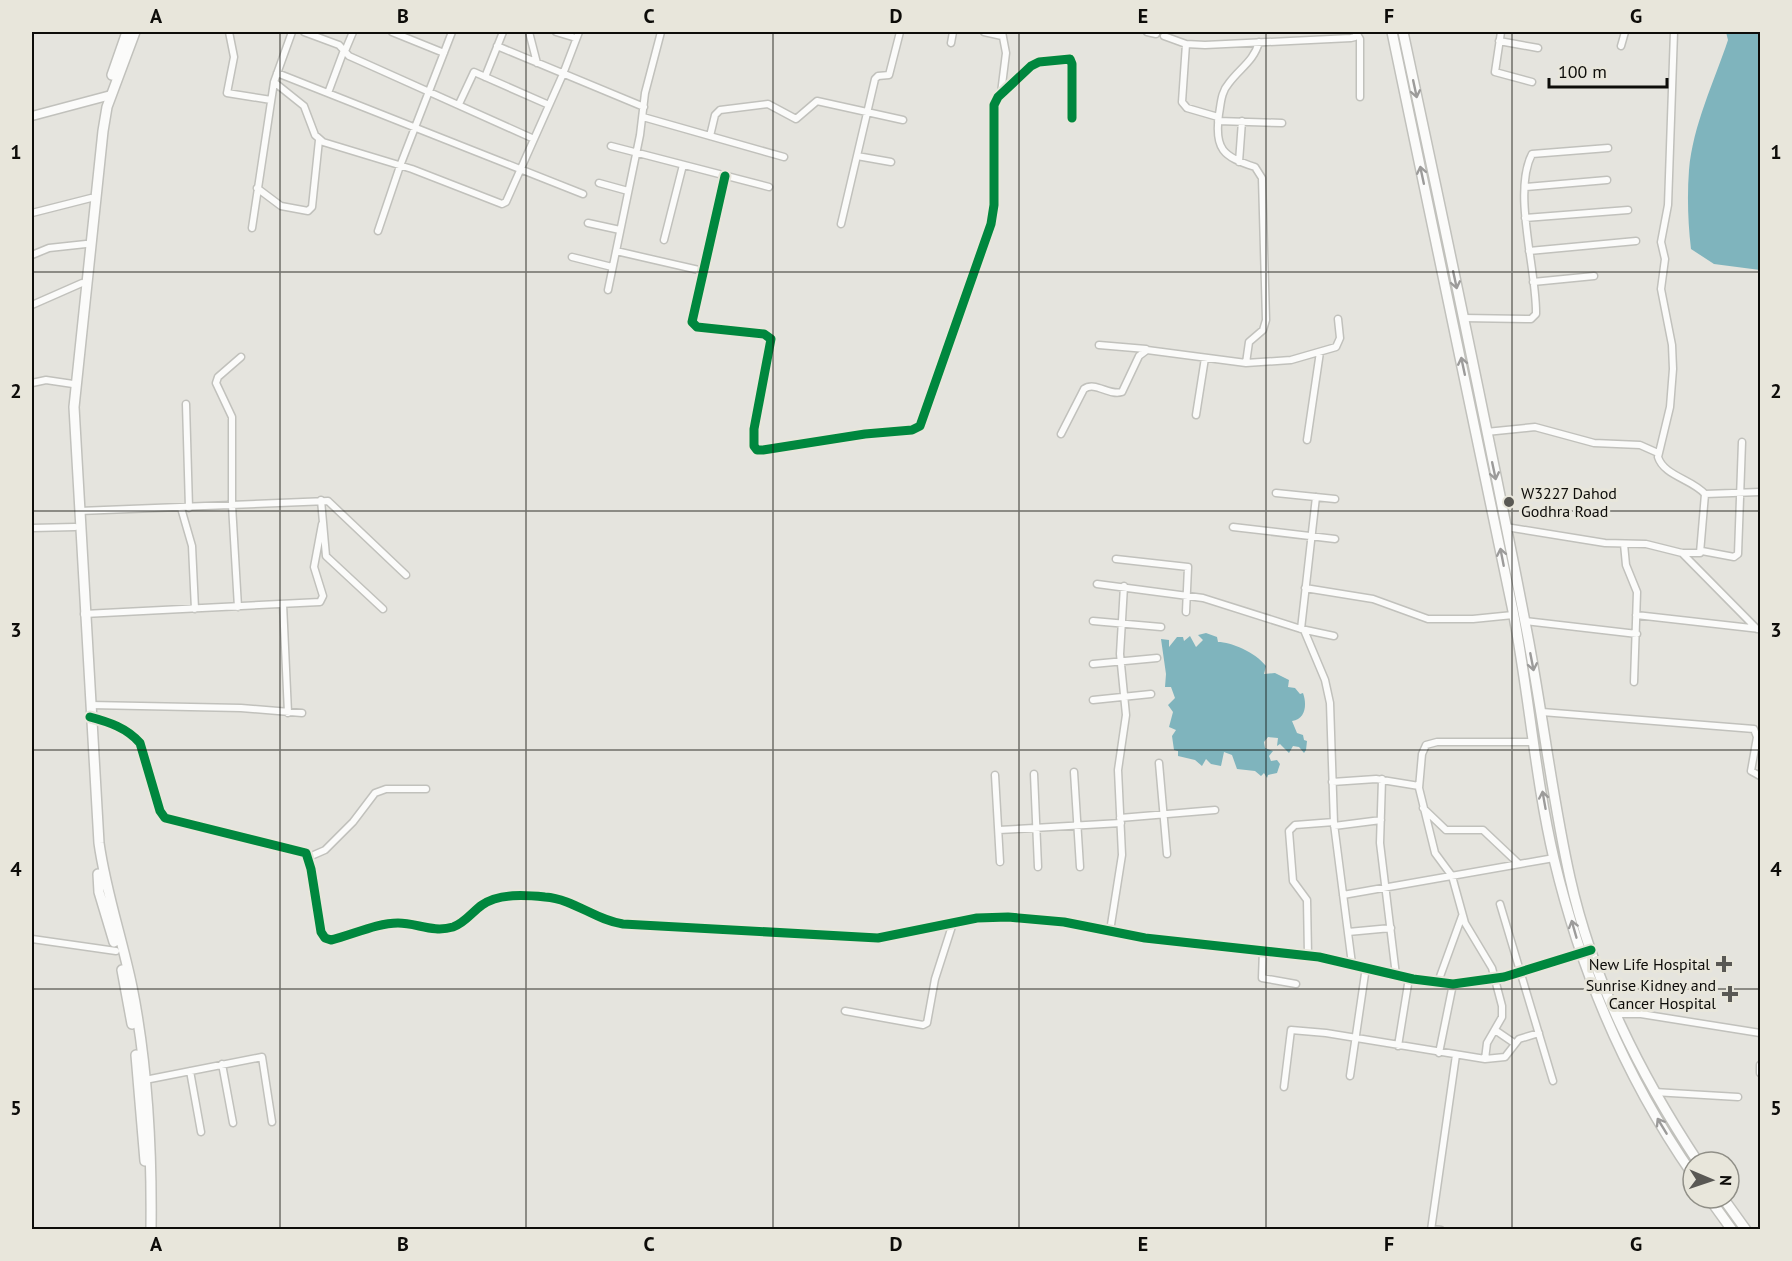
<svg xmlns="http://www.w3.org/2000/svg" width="1792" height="1261" viewBox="0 0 1792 1261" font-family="'PT Sans',sans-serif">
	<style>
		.water { fill: #7fb4bd }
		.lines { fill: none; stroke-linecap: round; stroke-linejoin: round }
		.street-casing { stroke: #c1c1bc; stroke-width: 9 }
		.secondary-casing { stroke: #c1c1bc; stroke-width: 11 }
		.primary-casing { stroke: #c1c1bc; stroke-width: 12 }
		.street { stroke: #fbfbfa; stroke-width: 6 }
		.secondary { stroke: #fbfbfa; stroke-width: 8 }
		.primary { stroke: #fbfbfa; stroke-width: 9 }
		.cycleway-casing { stroke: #e8e6db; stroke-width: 13 }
		.cycleway { stroke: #00873e; stroke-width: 9 }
		.oneway { stroke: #9c9b9a }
		.grid { fill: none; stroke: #0d0c09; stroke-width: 1.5; stroke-opacity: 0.55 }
		.poi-dot { fill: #595854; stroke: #e8e6db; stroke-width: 2 }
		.labels { text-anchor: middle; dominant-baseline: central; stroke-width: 6; stroke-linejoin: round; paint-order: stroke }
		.poi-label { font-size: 16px; fill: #0d0c09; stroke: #e8e6db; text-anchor: end }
		.neatline { fill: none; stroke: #0d0c09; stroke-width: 2 }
		.grid-label { font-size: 20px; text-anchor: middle; font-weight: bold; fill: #0d0c09 }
	</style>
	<rect width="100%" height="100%" fill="#e5e4de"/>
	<path class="water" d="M1726 32H1760V270L1714 264 1691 249C1688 223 1687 196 1689 170 1693 125 1714 82 1728 40Z
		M1206 633 1217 637 1218 642C1231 642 1255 652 1266 666L1264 674 1275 673 1289 680 1288 687 1295 688 1300 694 1303 693C1307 704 1306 719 1292 721L1297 733 1303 735 1304 740 1307 741 1306 750 1304 753 1299 747 1293 746 1289 753 1280 744 1277 746 1278 738 1268 737 1264 742 1265 748 1273 751 1269 756 1271 761 1277 760 1280 764 1277 773 1268 775 1267 778 1264 773 1261 776 1255 771 1237 769 1232 755 1224 752 1221 766 1211 764 1206 759 1202 766 1195 760 1178 756V751L1174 750 1172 736 1176 730 1169 727 1173 712 1168 705 1175 698 1171 687H1165L1166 674 1161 639 1169 640V647L1177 637H1183L1184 641 1190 636 1196 647 1203 640 1198 635Z"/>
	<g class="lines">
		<g class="street-casing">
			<path id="street" d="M229 32 234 57 227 93 271 100
				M304 32 339 45 349 56 358 60 534 139
				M392 32 444 53
				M529 32 537 63
				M556 32 576 38
				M984 32 1002 36
				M1147 32 1156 34
				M1501 32 1495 72 1532 82
				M1674 32 1668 205 1661 242 1665 259 1661 289 1672 345 1673 369 1670 407 1658 457C1664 476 1692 479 1705 494
				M1357 34 1360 39V97
				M1164 36 1186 44 1205 45 1351 38 1355 37 1357 32
				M1499 41 1538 48
				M951 43 953 32
				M1186 44 1182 102 1187 108 1218 117
				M497 46 644 107
				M1621 46 1625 32
				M345 51 353 32
				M277 73 583 194
				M485 77 503 32
				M274 82 304 106 315 135 323 142 412 169 502 204 506 202 563 74 579 32
				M328 93 344 50
				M1001 93 1006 53 1002 32
				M459 104 474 72 549 105
				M643 117 784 157
				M1218 121 1282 123
				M710 136 715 115 720 110 768 104 796 119 817 101 903 120
				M611 146 769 187
				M857 156 891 162
				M1239 162 1242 121
				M725 176 692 322 697 327 764 334 771 339 754 429V446L757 450H763L865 434 912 430 920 426 991 224 994 205V105L998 97 1031 66 1039 62 1070 59 1072 64V118
				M599 183 628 191
				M1526 187 1607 180
				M257 188 281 206 308 211 312 207 319 140
				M32 213 91 198
				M1525 218 1628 210
				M588 223 620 230
				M841 224 875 79 878 76 889 75 900 32
				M252 228 274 82 292 32
				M378 231 400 166 452 32
				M664 240 683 165
				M616 251 703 271
				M1529 251 1636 241
				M32 255 49 248 86 244
				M572 257 612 267
				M1533 282 1594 276
				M608 290 640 135 645 93 661 32
				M32 305 82 283
				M1463 318 1531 319 1536 314C1537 271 1512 192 1532 154L1608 148
				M1099 345 1146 349
				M1246 363 1249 342 1263 330 1266 320 1262 178 1255 167C1223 157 1214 149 1219 114 1221 103 1221 92 1229 83 1240 68 1254 61 1259 42
				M32 383 46 380 73 384
				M186 404 189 508
				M1196 415 1205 358
				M1486 432 1535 427 1594 443 1640 445 1658 453
				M1061 434 1084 389C1095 381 1109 396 1122 392L1139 356 1147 350 1246 363 1291 360 1336 347 1340 338 1338 319
				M1307 440 1320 352
				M1276 493 1335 499
				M321 500 326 556 383 609
				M181 508 192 546 195 609
				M79 511 328 501 406 575
				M1233 527 1335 539
				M1506 527 1605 543 1646 544 1682 553H1700L1705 494 1760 492
				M32 528 75 527
				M1624 544 1626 565 1637 592 1634 682
				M1702 551 1734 557 1738 554 1742 442
				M1682 553 1757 629
				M1116 559 1188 567 1186 612
				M1097 584 1203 598 1301 629 1334 636
				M1305 588 1373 599 1428 619H1473L1513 615
				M283 604 288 713
				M238 607 232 505V417L216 383 218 377 241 357
				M84 614 320 602 323 596 314 567 322 524
				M1636 615 1760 629
				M1093 621 1161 627
				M1525 621 1637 634
				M1301 629 1316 497
				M1304 630 1325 680 1330 703 1334 824 1352 964
				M1093 664 1157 658
				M1093 700 1151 694
				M90 705 241 708 302 713
				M1542 712 1754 729 1757 737 1751 771 1760 776
				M91 717C110 722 127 728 140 743L160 811 165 818 306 853 311 869 321 932 325 938 331 940C352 935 377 923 398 923 417 923 433 933 453 927 465 923 472 912 482 905 499 893 526 895 545 897 574 899 595 920 623 924L878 938 977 918 1008 917 1064 922 1145 938 1319 957 1413 979 1453 984 1504 977 1585 952
				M1159 763 1167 854
				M1074 772 1080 867
				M1034 774 1038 867
				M995 775 1000 862
				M1382 779 1380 843 1396 975
				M1332 782 1376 779 1419 786
				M1423 808 1446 830H1483L1519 864
				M1120 818 1215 810
				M1334 826 1381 820
				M999 830 1121 823
				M309 857 325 850 353 822 375 793 386 789H426
				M1343 895 1554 858
				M1500 904 1553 1081
				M1110 931 1122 855 1118 770 1126 715 1120 654 1124 586
				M1348 932 1391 928
				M32 939 116 951
				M1263 950 1262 978 1296 984
				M1308 955 1307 900 1293 881 1289 831 1295 825 1334 822
				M1438 982 1462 916
				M845 1011 923 1025 927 1023 935 979 953 923
				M1615 1014H1641L1760 1033
				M1495 1030 1514 1043
				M1398 1046 1409 978
				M1439 1053 1453 984
				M1485 1059 1487 1043 1502 1017V1006L1492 968 1465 923 1452 876 1435 853 1419 788 1422 754 1426 745 1437 742H1534
				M222 1064 233 1123
				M1760 1065V1073
				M190 1071 201 1132
				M1350 1076 1366 967
				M145 1080 262 1057 272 1122
				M1284 1087 1291 1030 1326 1033 1485 1059 1505 1057 1519 1039 1539 1033
				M1654 1092 1738 1097
				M1431 1229 1441 1230
				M1431 1230 1456 1055"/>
		</g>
		<g class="secondary-casing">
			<path id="secondary" d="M32 116 111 95"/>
		</g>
		<g class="primary-casing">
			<path id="primary" d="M135 32 107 107 103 131 74 407 99 843C106 893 122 938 132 987 148 1067 152 1148 151 1230
				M1392 32C1433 225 1474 418 1513 611 1529 693 1535 778 1554 859 1581 972 1627 1080 1693 1175
				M1403 32C1445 228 1487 425 1525 622 1542 707 1551 793 1570 878 1593 981 1640 1074 1698 1162
				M112 75 127 32
				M98 874 99 892 114 942
				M122 970 132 1024
				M136 1055 145 1161
				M1709 1198 1732 1230
				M1723 1198 1746 1230"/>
		</g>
		<use href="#street" class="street"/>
		<use href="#secondary" class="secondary"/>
		<use href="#primary" class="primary"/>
		<g class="cycleway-casing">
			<path id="cycleway" d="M725 176 692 322 697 327 764 334 771 339 754 429V446L757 450H763L865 434 912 430 920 426 991 224 994 205V105L998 97 1031 66 1039 62 1070 59 1072 64V118
				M90 717C109 722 127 728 140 743L160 811 165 818 306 853 311 869 321 932 325 938 331 940C352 935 377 923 398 923 417 923 433 933 453 927 465 923 472 912 482 905 499 893 526 895 545 897 574 899 595 920 623 924L878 938 977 918 1008 917 1064 922 1145 938 1319 957 1413 979 1453 984 1504 977 1591 950"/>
		</g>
		<use href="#cycleway" class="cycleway"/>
	</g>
	<defs><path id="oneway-shaft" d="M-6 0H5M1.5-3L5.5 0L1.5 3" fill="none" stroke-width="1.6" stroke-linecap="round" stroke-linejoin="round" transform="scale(1.5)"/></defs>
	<g class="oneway">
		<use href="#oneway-shaft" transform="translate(1415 89) rotate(78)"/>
		<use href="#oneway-shaft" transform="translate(1422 175) rotate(-102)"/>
		<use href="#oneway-shaft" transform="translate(1455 280) rotate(78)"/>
		<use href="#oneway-shaft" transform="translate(1463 366) rotate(-102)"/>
		<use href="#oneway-shaft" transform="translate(1494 471) rotate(78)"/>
		<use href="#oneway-shaft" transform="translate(1502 557) rotate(-101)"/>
		<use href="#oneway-shaft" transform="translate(1532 662) rotate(79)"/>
		<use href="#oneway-shaft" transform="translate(1544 800) rotate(-100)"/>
		<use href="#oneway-shaft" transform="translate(1574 929) rotate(-106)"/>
		<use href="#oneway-shaft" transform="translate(1662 1126) rotate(-121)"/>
	</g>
	<path class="grid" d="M280 32V1230M526 32V1230M773 32V1230M1019 32V1230M1266 32V1230M1512 32V1230M32 272H1760M32 511H1760M32 750H1760M32 989H1760"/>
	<g class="poi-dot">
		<circle cx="1509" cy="502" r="6"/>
		<path d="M1721 955h6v6h6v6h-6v6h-6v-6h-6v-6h6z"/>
		<path d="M1727 985h6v6h6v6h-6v6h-6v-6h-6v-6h6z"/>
	</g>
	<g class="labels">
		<g class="poi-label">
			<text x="1521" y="493" text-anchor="start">W3227 Dahod<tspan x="1521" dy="18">Godhra Road</tspan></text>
			<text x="1710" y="964">New Life Hospital</text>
			<text x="1716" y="985">Sunrise Kidney and<tspan x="1716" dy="18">Cancer Hospital</tspan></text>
		</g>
	</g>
	<rect width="1792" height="1261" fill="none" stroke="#e8e6db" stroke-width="66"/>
	<g transform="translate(1711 1180) rotate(92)"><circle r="28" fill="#e8e6db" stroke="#908f87" stroke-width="1.5"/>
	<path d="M0-4.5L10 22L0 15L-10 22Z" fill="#595854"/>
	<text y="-9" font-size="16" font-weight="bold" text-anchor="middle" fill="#0d0c09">N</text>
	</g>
	<path d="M1549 78v9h118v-9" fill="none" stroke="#0d0c09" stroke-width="3"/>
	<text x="1558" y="78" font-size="18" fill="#0d0c09" stroke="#e8e6db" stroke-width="4.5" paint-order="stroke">100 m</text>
	<rect x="33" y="33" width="1726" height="1195" class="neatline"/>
	<g class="grid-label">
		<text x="156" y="23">A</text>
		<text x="403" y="23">B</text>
		<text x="649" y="23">C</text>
		<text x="896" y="23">D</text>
		<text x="1143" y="23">E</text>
		<text x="1389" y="23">F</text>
		<text x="1636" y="23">G</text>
		<text x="16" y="159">1</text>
		<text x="1776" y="159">1</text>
		<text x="16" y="398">2</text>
		<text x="1776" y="398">2</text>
		<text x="16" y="637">3</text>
		<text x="1776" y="637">3</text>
		<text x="16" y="876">4</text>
		<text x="1776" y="876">4</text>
		<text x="16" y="1115">5</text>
		<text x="1776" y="1115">5</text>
		<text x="156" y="1251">A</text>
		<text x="403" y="1251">B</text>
		<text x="649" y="1251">C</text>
		<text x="896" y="1251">D</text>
		<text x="1143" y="1251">E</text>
		<text x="1389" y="1251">F</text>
		<text x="1636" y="1251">G</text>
	</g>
</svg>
